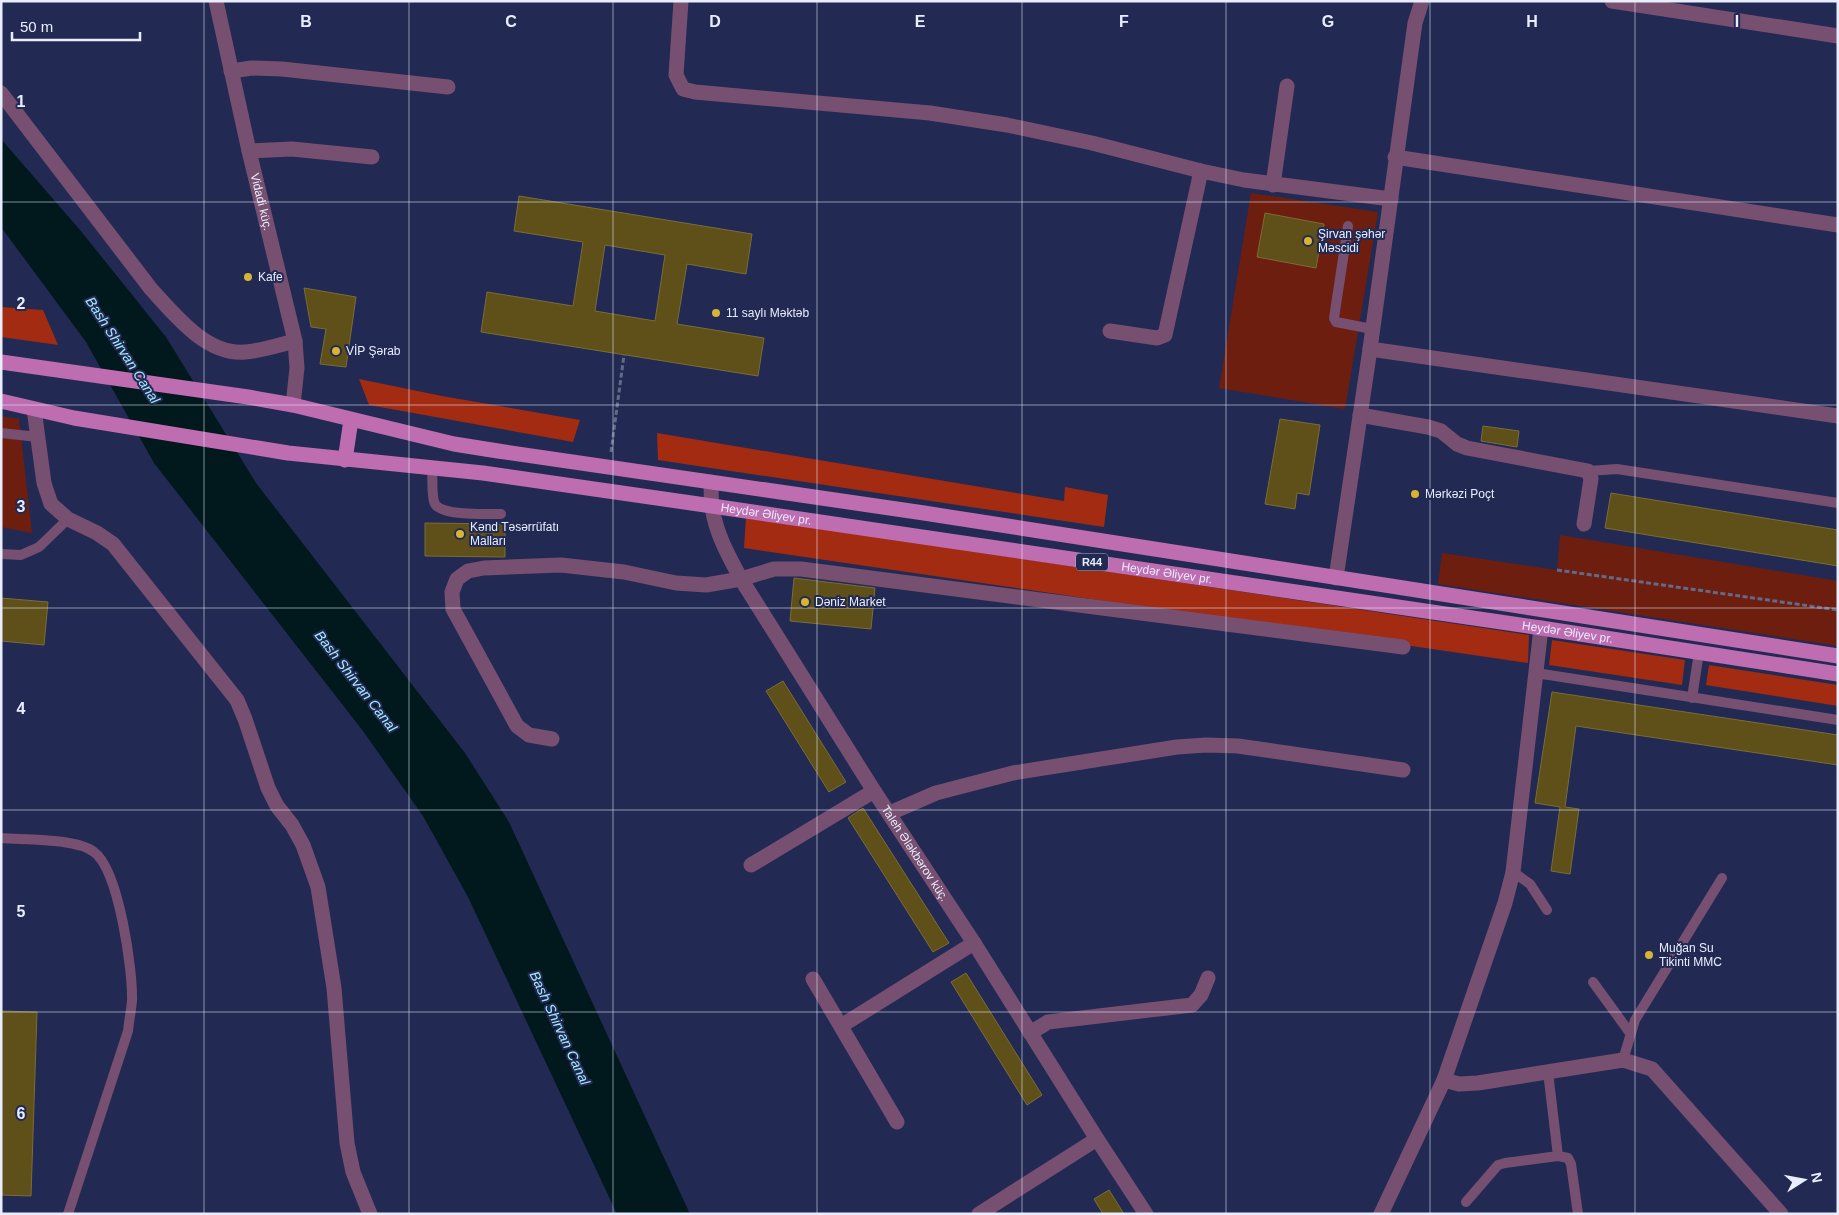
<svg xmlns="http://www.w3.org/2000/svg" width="1839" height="1215" viewBox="0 0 1839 1215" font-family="Arial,sans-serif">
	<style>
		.green { fill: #6e1e0e }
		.forest { fill: #a22b12 }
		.water { fill: #01181d }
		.building { fill: #5f501a; stroke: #7b6c37; fill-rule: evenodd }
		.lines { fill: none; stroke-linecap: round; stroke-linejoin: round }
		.path { stroke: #62698a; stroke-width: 3; stroke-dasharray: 5 2.5; stroke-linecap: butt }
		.service { stroke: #774f70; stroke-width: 10 }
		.minor { stroke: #774f70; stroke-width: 15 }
		.primary { stroke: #be6db1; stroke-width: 15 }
		.grid { fill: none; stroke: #e9eefe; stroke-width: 1; stroke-opacity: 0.55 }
		.poi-dot { fill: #d7b434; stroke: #222a53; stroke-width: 2 }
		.labels { text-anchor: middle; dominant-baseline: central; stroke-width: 4; stroke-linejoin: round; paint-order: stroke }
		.shield { fill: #222a53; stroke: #adb3cb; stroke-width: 1 }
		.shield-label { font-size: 11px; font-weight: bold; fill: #e9eefe }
		.street-label { font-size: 12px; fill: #e9eefe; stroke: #222a53 }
		.poi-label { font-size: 12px; fill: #e9eefe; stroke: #222a53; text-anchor: start }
		.water-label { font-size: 14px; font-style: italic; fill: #a3ecfc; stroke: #222a53 }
		.grid-label { font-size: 16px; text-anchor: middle; font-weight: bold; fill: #e9eefe; stroke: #222a53; stroke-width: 4; stroke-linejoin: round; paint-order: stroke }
	</style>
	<rect width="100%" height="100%" fill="#222a53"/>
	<path class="green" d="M1251 193 1378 212 1345 409 1219 388Z
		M1 416 19 419 32 533 1 527Z
		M1560 535 1838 581V646L1438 584 1442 553 1557 570Z"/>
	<path class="forest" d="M1 307 43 310 58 345 1 337Z
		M359 379 442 396 580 420 573 442 369 405Z
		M657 433 1064 501 1065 487 1108 495 1104 527 658 460Z
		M746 517 1529 635 1528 663 744 548Z
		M1552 640 1685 660 1682 685 1549 665Z
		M1709 665 1838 685V706L1706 685Z"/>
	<path class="water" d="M1 139 80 230 166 337 256 483 465 753 509 822 690 1214H617L468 897 423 816 363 731 154 463 86 342 1 227Z"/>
	<path class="building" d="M519 196 752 234 746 274 687 264 677 324 764 338 758 376 481 332 487 292 573 306 583 242 514 231ZM605 245 665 255 655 321 595 311Z
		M1265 213 1324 224 1316 268 1257 257Z
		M304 288 356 297 346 367 320 364 326 329 311 327Z
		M1280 419 1320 425 1309 495 1297 493 1295 509 1265 504Z
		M1483 426 1519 431 1517 447 1481 441Z
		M1611 493 1838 530V566L1605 528Z
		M425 523 505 524V557L425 556Z
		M794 578 875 588 871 629 790 621Z
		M1 598 48 602 44 645 1 641Z
		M783 681 846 782 829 792 766 691Z
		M1552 692 1838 735V765L1576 726 1565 807 1579 809 1570 874 1551 871 1560 807 1535 803Z
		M863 808 949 943 933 952 848 818Z
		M966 973 1042 1095 1027 1105 951 982Z
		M1 1011 37 1012 31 1196 1 1195Z
		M1109 1190 1124 1214H1103L1094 1199Z"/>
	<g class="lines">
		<path class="path" d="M611 452 624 355
			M1557 570 1838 610"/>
		<path class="service" d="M1348 226 1334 318 1336 322 1372 329
			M1 433 38 437
			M432 468C433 477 431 497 435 504 442 516 487 514 501 514
			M1588 471 1617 469 1838 503
			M1 554 21 555 39 547 68 519
			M1536 673 1838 720
			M1692 698 1699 652
			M1 838C25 840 76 838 94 852 119 870 133 971 132 1001 131 1011 129 1021 128 1031L68 1214
			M1513 872 1530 884 1547 910
			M1593 982 1630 1033
			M1623 1060 1635 1020 1722 878
			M1558 1156 1568 1158 1571 1164 1578 1214
			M1466 1202 1498 1165 1505 1163 1558 1156 1548 1072"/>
		<g class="minor">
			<path id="s1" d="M216 1 249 151 295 341 297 368 293 405"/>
			<path d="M681 1 676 75 683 89 695 92 930 113 1007 125 1092 143 1201 171 1244 180 1391 199"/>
			<path d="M1612 1 1838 36"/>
			<path d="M231 71 252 68 282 69 448 87"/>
			<path d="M1 93 151 289C175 315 206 355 245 352 262 351 279 345 295 341"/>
			<path d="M249 151 292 149 372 157"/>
			<path d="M1395 157 1838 225"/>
			<path d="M1273 185 1287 86"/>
			<path d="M1110 331 1157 338 1165 335 1201 171"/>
			<path d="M1370 349 1838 416"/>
			<path d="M34 409 44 483 51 504 68 519 97 533 113 544 237 700 245 719 268 788 277 806 292 825 303 845 318 887 334 988 347 1143 353 1172 370 1214"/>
			<path d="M1360 415 1428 427 1441 431 1457 444 1467 448 1588 471 1591 479 1584 524"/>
			<path id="s2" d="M711 482C711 490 711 498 712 506 715 532 729 557 741 579L874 791 974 943 1097 1139 1146 1214"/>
			<path d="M1336 578 1370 349 1415 23 1422 1"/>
			<path d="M552 739 529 735 517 726 453 609 452 592 457 579 468 571 484 568 561 565 624 572 676 583 706 585 741 579 774 569H801L1403 647"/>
			<path d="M890 813 936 793 1013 773 1177 747 1206 745 1238 746 1403 770"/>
			<path d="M751 865 874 791"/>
			<path d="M813 979 897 1122"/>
			<path d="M841 1026 974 943"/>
			<path d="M1030 1033 1048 1022 1192 1005 1201 995 1208 978"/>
			<path d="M1444 1080 1505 903 1513 872 1541 628"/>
			<path d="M979 1214 1097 1139"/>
			<path d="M1381 1214 1444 1080 1459 1084 1478 1083 1623 1060 1652 1069 1781 1214"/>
		</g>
		<g class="primary">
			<path d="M1 362 248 397 293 405 454 444 498 451 924 513 1838 656"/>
			<path id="s3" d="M1 401 74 418 288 453 483 473 712 506 1541 628 1838 674"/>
			<path d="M345 460 351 420"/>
		</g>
	</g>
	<path class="grid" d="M204 1V1214M409 1V1214M613 1V1214M817 1V1214M1022 1V1214M1226 1V1214M1430 1V1214M1635 1V1214M1 202H1838M1 405H1838M1 608H1838M1 810H1838M1 1012H1838"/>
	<g class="poi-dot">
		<circle cx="1308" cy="241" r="5"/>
		<circle cx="248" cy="277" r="5"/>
		<circle cx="716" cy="313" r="5"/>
		<circle cx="336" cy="351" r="5"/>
		<circle cx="1415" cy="494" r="5"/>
		<circle cx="460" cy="534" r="5"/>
		<circle cx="805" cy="602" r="5"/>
		<circle cx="1649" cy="955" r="5"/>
	</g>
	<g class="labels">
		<rect class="shield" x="1076" y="553.5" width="32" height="17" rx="4"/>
		<g class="shield-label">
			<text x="1092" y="562">R44</text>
		</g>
		<g class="street-label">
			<text stroke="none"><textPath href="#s1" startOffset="206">Vidadi küç.</textPath></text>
			<text stroke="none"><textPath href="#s3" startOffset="774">Heydər Əliyev pr.</textPath></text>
			<text stroke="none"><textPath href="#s3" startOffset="1179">Heydər Əliyev pr.</textPath></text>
			<text stroke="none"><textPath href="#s3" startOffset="1584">Heydər Əliyev pr.</textPath></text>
			<text stroke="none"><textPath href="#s2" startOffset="428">Taleh Ələkbərov küç.</textPath></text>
		</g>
		<g class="poi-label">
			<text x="1318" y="234">Şirvan şəhər<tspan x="1318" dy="14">Məscidi</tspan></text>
			<text x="258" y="277">Kafe</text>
			<text x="726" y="313">11 saylı Məktəb</text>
			<text x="346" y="351">VİP Şərab</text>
			<text x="1425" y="494">Mərkəzi Poçt</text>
			<text x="470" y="527">Kənd Təsərrüfatı<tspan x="470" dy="14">Malları</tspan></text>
			<text x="815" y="602">Dəniz Market</text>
			<text x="1659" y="948">Muğan Su<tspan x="1659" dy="14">Tikinti MMC</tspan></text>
		</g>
		<g class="water-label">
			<text transform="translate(123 350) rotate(57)">Bash Shirvan Canal</text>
			<text transform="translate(356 681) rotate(52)">Bash Shirvan Canal</text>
			<text transform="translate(560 1028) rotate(65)">Bash Shirvan Canal</text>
		</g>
	</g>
	<g class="grid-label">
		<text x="306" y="27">B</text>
		<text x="511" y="27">C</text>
		<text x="715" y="27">D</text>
		<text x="920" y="27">E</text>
		<text x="1124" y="27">F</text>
		<text x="1328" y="27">G</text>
		<text x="1532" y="27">H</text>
		<text x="1737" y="27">I</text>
		<text x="21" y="107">1</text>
		<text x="21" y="309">2</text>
		<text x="21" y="512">3</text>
		<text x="21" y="714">4</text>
		<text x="21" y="917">5</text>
		<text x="21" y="1119">6</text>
	</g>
	<rect width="1839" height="1215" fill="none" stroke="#e9eefe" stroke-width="5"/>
	<g transform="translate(1804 1180) rotate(79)" stroke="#222a53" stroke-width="4" paint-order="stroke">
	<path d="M0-4L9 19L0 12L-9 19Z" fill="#e9eefe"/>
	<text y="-8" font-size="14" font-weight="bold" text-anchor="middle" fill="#e9eefe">N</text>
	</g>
	<path d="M12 32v8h128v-8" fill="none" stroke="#e9eefe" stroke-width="2.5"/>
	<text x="20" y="32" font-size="15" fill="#e9eefe" stroke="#222a53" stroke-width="4" paint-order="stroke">50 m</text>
</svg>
